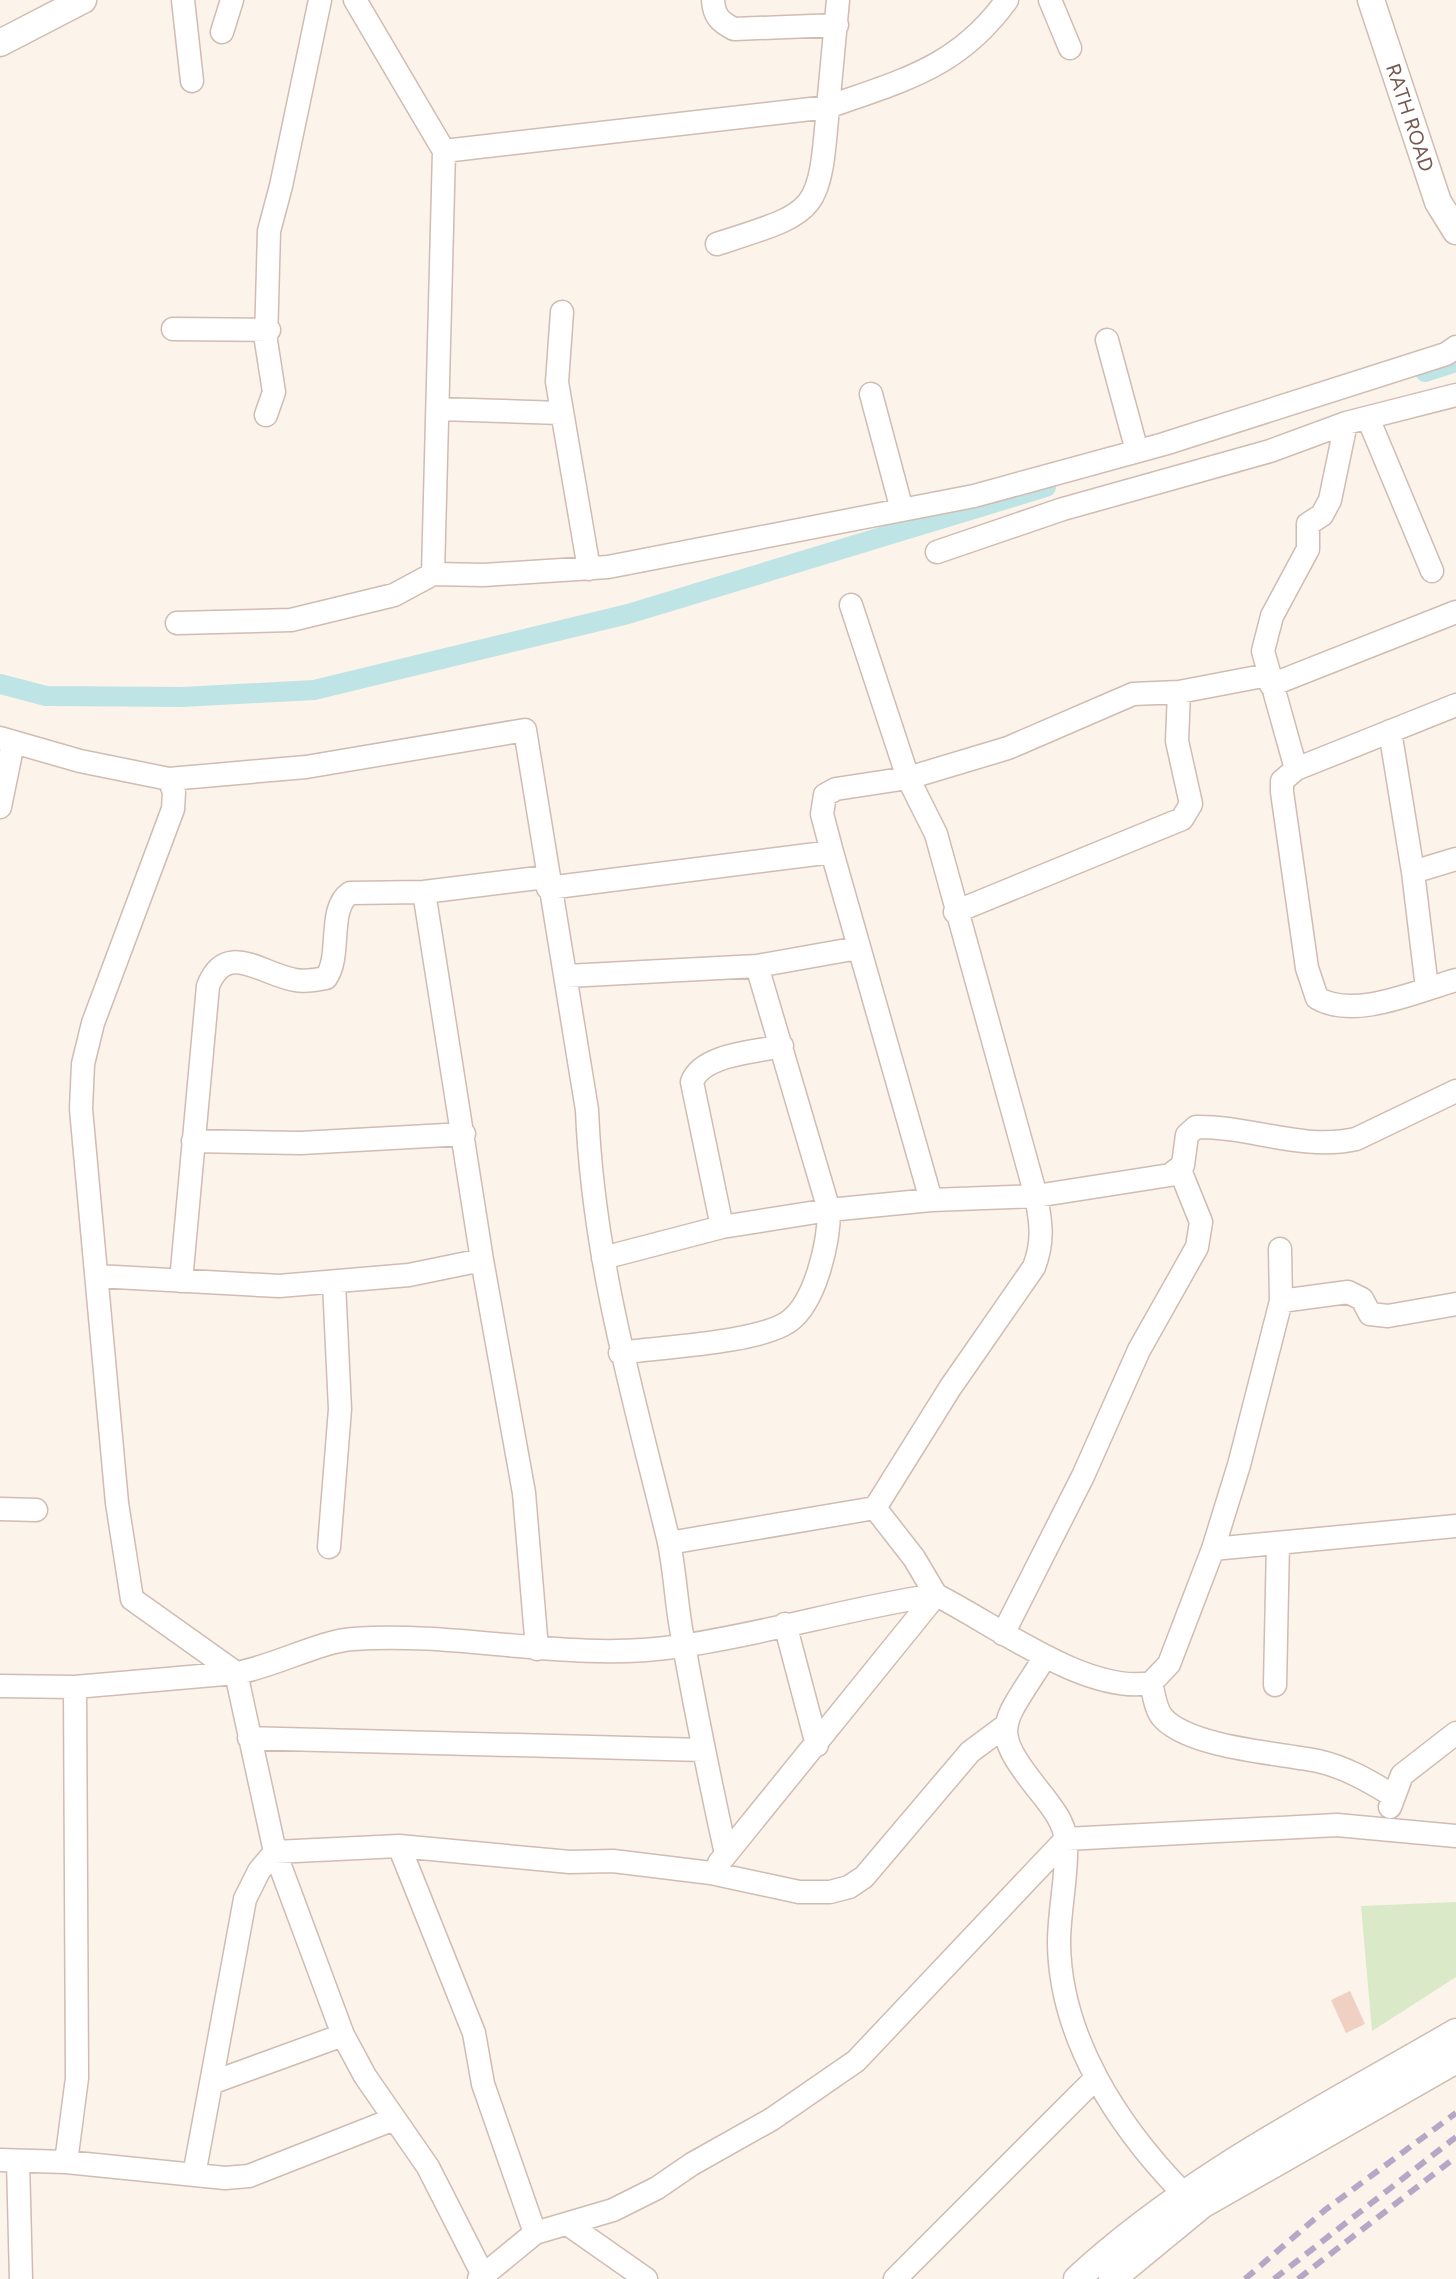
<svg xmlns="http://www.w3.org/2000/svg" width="1456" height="2279" viewBox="0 0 1456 2279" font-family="Figtree,sans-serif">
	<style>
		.green { fill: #dae9c8 }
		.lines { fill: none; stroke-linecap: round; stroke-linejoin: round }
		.canal { stroke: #bfe4e5; stroke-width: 20 }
		.building { fill: #f0d0c3 }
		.minor-casing { stroke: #d0bcb2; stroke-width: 25 }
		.tertiary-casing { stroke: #d0bcb2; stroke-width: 29 }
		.minor { stroke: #fff; stroke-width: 22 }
		.tertiary { stroke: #fff; stroke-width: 26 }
		.rail { stroke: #b5a8c6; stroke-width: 6; stroke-dasharray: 12 8; stroke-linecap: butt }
		.labels { text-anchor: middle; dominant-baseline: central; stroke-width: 6; stroke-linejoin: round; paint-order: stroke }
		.street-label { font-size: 20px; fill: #76584e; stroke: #fef7f1 }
	</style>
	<rect width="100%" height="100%" fill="#fcf3ea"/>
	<path class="green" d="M1456 1902V1977L1372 2031 1361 1906Z"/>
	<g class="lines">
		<path class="canal" d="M1425 372 1456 362
			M0 684 46 696 182 697 314 690 628 614 1046 487"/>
	</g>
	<path class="building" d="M1350 1991 1365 2024 1346 2033 1331 2000Z"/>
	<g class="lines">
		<g class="minor-casing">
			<path id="minor" d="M183 0 192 81
				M355 0 444 151 828 107 838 0
				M713 0C714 16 720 22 734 29L837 25
				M1050 0 1070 48
				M222 32 232 0
				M717 244C819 211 819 215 828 107 903 80 958 68 1007 0
				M562 312 557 382 589 569
				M173 329 269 330
				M1107 340 1137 451
				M871 394 902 510
				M439 409 560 413
				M266 415 274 392 266 341 269 231 281 186 320 0
				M1368 418 1432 571
				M937 552 1063 509 1270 451 1346 423 1456 395
				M433 574 444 151
				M177 623 291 620 394 595 433 574 484 575 608 567 974 496 1164 444 1446 354 1456 347
				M1271 685 1456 612
				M1456 705 1296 769 1282 781V792L1307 968 1317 998C1355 1020 1417 991 1456 980
				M1390 731 1413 872 1427 988
				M0 738 80 761 169 779 174 792 173 809 93 1023 83 1064 81 1109 117 1503 132 1599 236 1673 275 1852 343 2035 365 2076 428 2167 483 2275
				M1296 769 1263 651 1272 616 1308 549V524L1322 515 1330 500 1346 423
				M169 779 306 767 525 730 587 1110C593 1260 633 1394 668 1538 675 1569 676 1603 682 1634 695 1708 710 1781 726 1854
				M0 807 13 743
				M1413 872 1456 859
				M548 888 832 852
				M424 892 482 1260 524 1493 537 1649
				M955 912 1182 819 1191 804 1177 741 1179 692
				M567 976 757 966 858 948
				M193 1141 301 1143 464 1134
				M931 1200 832 852 822 814 825 795 836 789 908 778 1008 748 1133 694 1179 692 1268 675
				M722 1227 692 1082C702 1054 756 1052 782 1046
				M603 1258 722 1227 829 1210 931 1200 1036 1196 1170 1175 1183 1165 1187 1135 1196 1127C1250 1126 1302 1151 1356 1139L1456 1091
				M97 1276 279 1286 409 1275 482 1260
				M181 1281 208 986C226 940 261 974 295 980 305 982 316 980 326 978 342 955 327 909 350 893L424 892 546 877
				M1281 1301 1348 1292 1362 1299 1370 1314 1388 1316 1456 1304
				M620 1353C660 1347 757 1343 788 1322 816 1303 829 1241 829 1210L757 966
				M0 1509 36 1510
				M669 1543 875 1508 950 1388 1034 1267C1044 1241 1041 1222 1036 1196L936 834 908 778 851 605
				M329 1547 340 1409 334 1283
				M1213 1549 1456 1526
				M785 1624 817 1745
				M1003 1634 1083 1476 1139 1350 1197 1247 1201 1222 1180 1170
				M1045 1657C999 1730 988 1727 1044 1797 1054 1810 1064 1823 1066 1840 1068 1874 1059 1909 1059 1943 1060 2038 1118 2126 1182 2192
				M1151 1683C1154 1694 1155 1709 1163 1718 1191 1748 1279 1753 1318 1761 1345 1767 1369 1781 1392 1795
				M1275 1685 1278 1543
				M0 1686 75 1687 236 1673C273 1667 320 1641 353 1639 460 1631 566 1662 674 1647 762 1635 848 1608 936 1595 993 1623 1086 1695 1151 1683L1169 1664 1213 1549 1239 1465 1281 1301 1280 1249
				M249 1738 703 1750
				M1390 1807 1402 1775 1456 1733
				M399 1846 474 2033 483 2084 535 2233
				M719 1863 936 1595 914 1558 875 1508
				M211 2083 343 2035
				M0 2160 66 2162 225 2178 249 2176 394 2119
				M18 2161 21 2279
				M66 2162 77 2078 75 1687
				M194 2175 245 1899 259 1871 275 1852 399 1846 570 1862 613 1861 711 1873 799 1892H830L849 1887 864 1877 970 1752 1005 1726
				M569 2225 646 2279
				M479 2279 535 2233 613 2210 657 2188 692 2164 772 2119 856 2061 1066 1839 1337 1825 1456 1836
				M895 2279 1096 2078"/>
		</g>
		<g class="tertiary-casing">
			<g id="tertiary">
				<path id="s1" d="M1371 0 1438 202 1456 231"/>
				<path d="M0 43 83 0"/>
				<path d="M1077 2279C1188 2176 1326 2108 1456 2032"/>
				<path d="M1112 2279 1202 2205 1456 2060"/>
			</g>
		</g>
		<use href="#minor" class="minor"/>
		<use href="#tertiary" class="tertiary"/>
		<path class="rail" d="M1245 2279 1325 2210 1456 2113
			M1274 2279 1456 2137
			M1298 2279 1456 2157"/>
	</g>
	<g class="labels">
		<g class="street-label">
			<text stroke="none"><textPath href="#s1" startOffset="124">RATH ROAD</textPath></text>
		</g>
	</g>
</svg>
